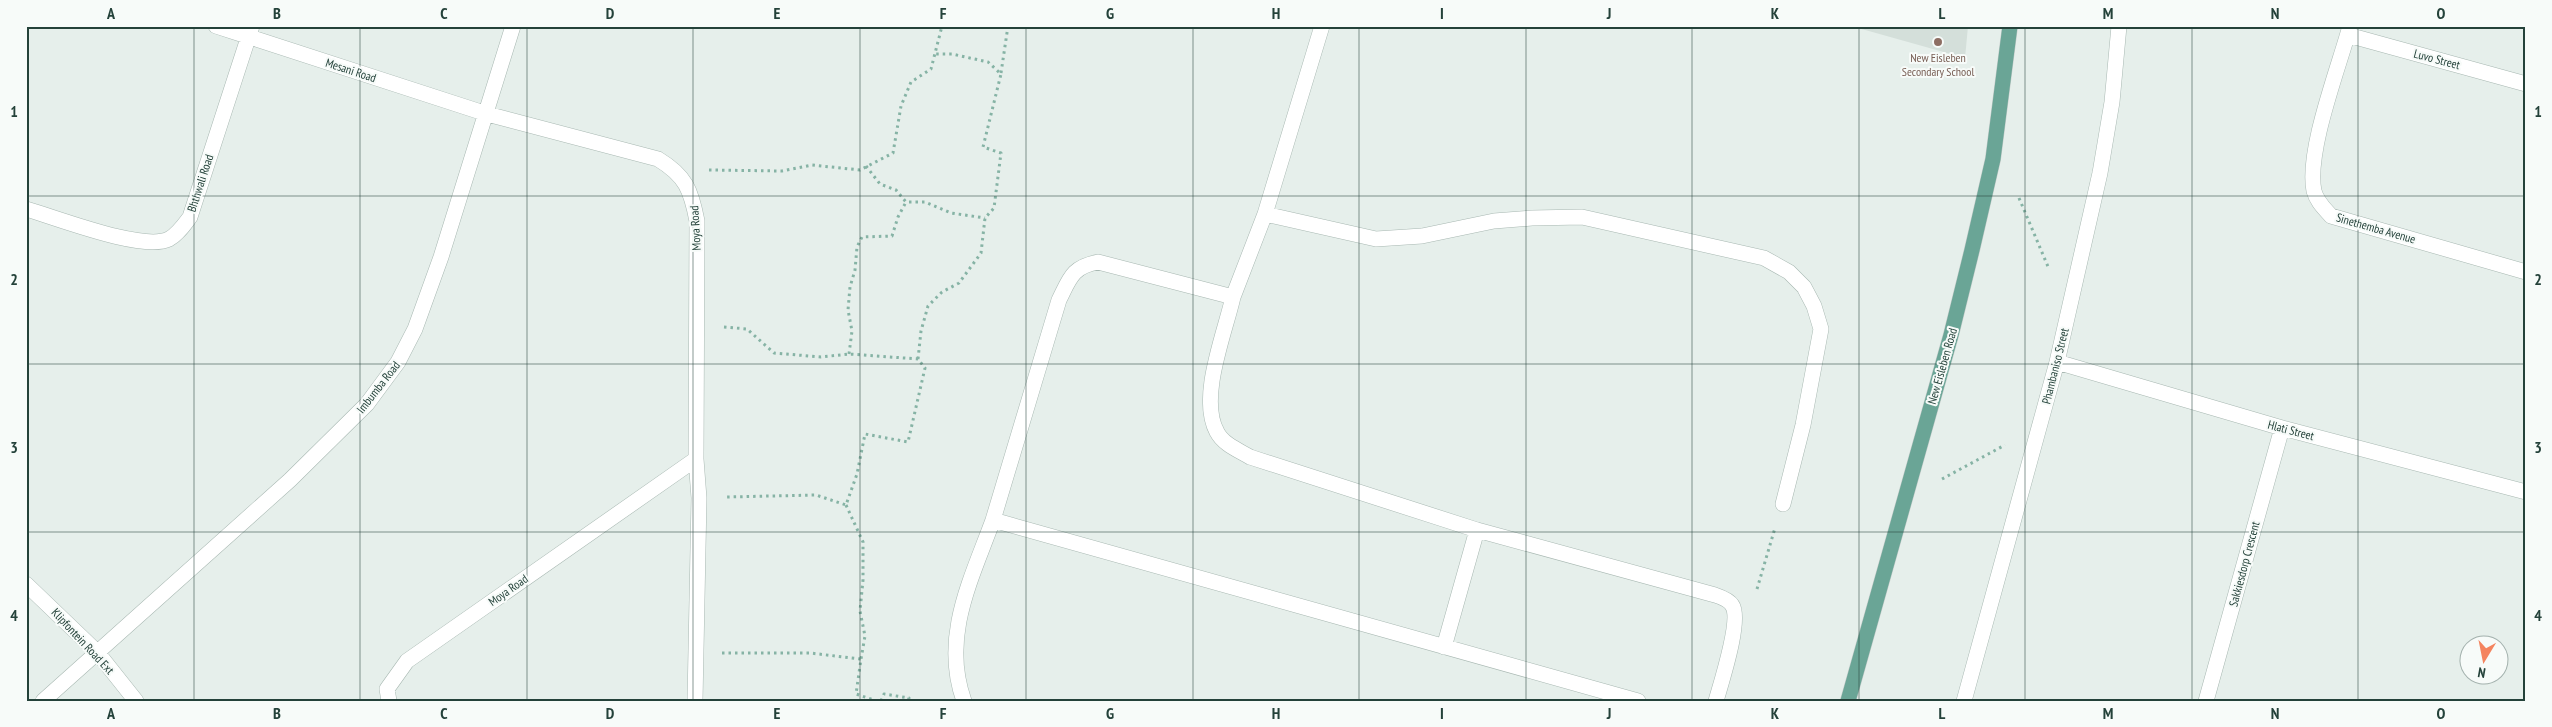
<svg xmlns="http://www.w3.org/2000/svg" width="2552" height="727" viewBox="0 0 2552 727" font-family="'PT Sans Narrow',sans-serif">
	<style>
		.built { fill: #d4dfda }
		.lines { fill: none; stroke-linecap: round; stroke-linejoin: round }
		.minor-casing { stroke: #a8b8b2; stroke-width: 16 }
		.major-casing { stroke: #c2cac8; stroke-width: 16 }
		.path { stroke: #86b3a5; stroke-width: 3; stroke-dasharray: 2.5 4; stroke-linecap: butt }
		.minor { stroke: #fff; stroke-width: 15 }
		.major { stroke: #6aa596; stroke-width: 15 }
		.grid { fill: none; stroke: #24423a; stroke-width: 1; stroke-opacity: 0.55 }
		.education-dot { fill: #8d6e63; stroke: #f7fbf9; stroke-width: 2 }
		.labels { text-anchor: middle; dominant-baseline: central; stroke-width: 4; stroke-linejoin: round; paint-order: stroke }
		.education-label { font-size: 12px; fill: #785e54; stroke: #f7fbf9 }
		.street-label { font-size: 12px; fill: #24423a; stroke: #f7fbf9 }
		.neatline { fill: none; stroke: #24423a; stroke-width: 2 }
		.grid-label { font-size: 16px; text-anchor: middle; font-weight: bold; fill: #24423a }
	</style>
	<rect width="100%" height="100%" fill="#e6efeb"/>
	<path class="built" d="M1851 26H1968L1965 58Z"/>
	<g class="lines">
		<g class="minor-casing">
			<path id="minor" d="M216 26 487 114 658 159C686 176 691 190 697 221L696 459 699 498 695 701
				M2350 26C2339 67 2306 151 2314 191 2317 202 2324 208 2331 216L2526 272
				M2348 35 2526 84
				M26 209C55 217 143 252 169 239 178 234 184 225 190 217L252 26
				M1265 214 1322 26
				M1233 297 1265 214 1376 239 1422 236 1494 221 1532 218 1582 217 1764 258 1789 272 1804 287 1814 306 1821 329 1803 425 1783 504
				M2057 362 2282 428 2526 492
				M26 584 97 652 136 701
				M1444 647 1477 530
				M43 701 290 480 367 404 398 362 415 329 441 257 513 26
				M389 701 387 689 407 661 696 459
				M964 701C941 637 971 580 993 520
				M1638 701 993 520 1059 300C1070 278 1072 267 1098 262L1233 297C1225 333 1198 398 1217 432 1223 444 1238 450 1250 457L1477 530 1715 595C1721 597 1729 600 1732 605 1742 619 1721 683 1716 701
				M1964 701 2057 362 2100 173 2112 102 2119 26
				M2206 701 2282 428"/>
		</g>
		<g class="major-casing">
			<path id="major" d="M1848 701 1951 335 1972 250 1993 159 2010 26"/>
		</g>
		<path class="path" d="M1001 73 1008 26
			M866 166 880 184 896 190 906 202H925L951 213 985 218
			M709 170 782 171 812 165 860 170 893 153 901 106 911 82 931 69 942 26
			M2019 198 2049 269
			M724 327 747 329 774 353 821 357 849 354 918 359 925 368 908 442 865 434 857 474 846 505 816 495 727 497
			M849 354 852 331 848 310 850 287 855 270 857 247 862 237 892 236 898 217 906 202
			M918 359 921 331 928 306 942 292 959 283 981 253 985 218 994 208 1001 153 983 147 1001 74 988 62 952 54H935
			M1942 479 2005 445
			M846 505 863 542V580L860 611 865 636 861 659
			M1757 589 1775 528
			M722 653H810L861 659 856 694 877 701
			M881 701 884 694 909 698 908 701"/>
		<use href="#minor" class="minor"/>
		<use href="#major" class="major"/>
	</g>
	<path class="grid" d="M194 26V701M360 26V701M527 26V701M693 26V701M860 26V701M1026 26V701M1193 26V701M1359 26V701M1526 26V701M1692 26V701M1859 26V701M2025 26V701M2192 26V701M2358 26V701M26 196H2526M26 364H2526M26 532H2526"/>
	<circle class="education-dot" cx="1938" cy="42" r="5"/>
	<g class="labels">
		<g class="education-label">
			<text x="1938" y="57">New Eisleben<tspan x="1938" dy="14">Secondary School</tspan></text>
		</g>
		<g class="street-label">
			<text transform="translate(2437 59) rotate(15)">Luvo Street</text>
			<text transform="translate(351 70) rotate(18)">Mesani Road</text>
			<text transform="translate(200 183) rotate(-72)">Bhthwali Road</text>
			<text transform="translate(695 228) rotate(-93)">Moya Road</text>
			<text transform="translate(2376 228) rotate(16)">Sinethemba Avenue</text>
			<text transform="translate(1942 366) rotate(-74)">New Eisleben Road</text>
			<text transform="translate(2055 366) rotate(-76)">Phambaniso Street</text>
			<text transform="translate(378 387) rotate(-52)">Imbumba Road</text>
			<text transform="translate(2291 430) rotate(15)">Hlati Street</text>
			<text transform="translate(2244 564) rotate(-75)">Sakkiesdorp Crescent</text>
			<text transform="translate(508 590) rotate(-35)">Moya Road</text>
			<text transform="translate(83 641) rotate(47)">Klipfontein Road Ext</text>
		</g>
	</g>
	<rect width="2552" height="727" fill="none" stroke="#f7fbf9" stroke-width="55"/>
	<g transform="translate(2484 660) rotate(190)"><circle r="24" fill="#f7fbf9" stroke="#a3b1ad"/>
	<path d="M0-4L9 19L0 12L-9 19Z" fill="#f4845f"/>
	<text y="-8" font-size="14" font-weight="bold" text-anchor="middle" fill="#24423a">N</text>
	</g>
	<rect x="28" y="28" width="2496" height="672" class="neatline"/>
	<g class="grid-label">
		<text x="111" y="19">A</text>
		<text x="277" y="19">B</text>
		<text x="444" y="19">C</text>
		<text x="610" y="19">D</text>
		<text x="777" y="19">E</text>
		<text x="943" y="19">F</text>
		<text x="1110" y="19">G</text>
		<text x="1276" y="19">H</text>
		<text x="1442" y="19">I</text>
		<text x="1609" y="19">J</text>
		<text x="1775" y="19">K</text>
		<text x="1942" y="19">L</text>
		<text x="2108" y="19">M</text>
		<text x="2275" y="19">N</text>
		<text x="2441" y="19">O</text>
		<text x="14" y="117">1</text>
		<text x="2538" y="117">1</text>
		<text x="14" y="285">2</text>
		<text x="2538" y="285">2</text>
		<text x="14" y="453">3</text>
		<text x="2538" y="453">3</text>
		<text x="14" y="621">4</text>
		<text x="2538" y="621">4</text>
		<text x="111" y="719">A</text>
		<text x="277" y="719">B</text>
		<text x="444" y="719">C</text>
		<text x="610" y="719">D</text>
		<text x="777" y="719">E</text>
		<text x="943" y="719">F</text>
		<text x="1110" y="719">G</text>
		<text x="1276" y="719">H</text>
		<text x="1442" y="719">I</text>
		<text x="1609" y="719">J</text>
		<text x="1775" y="719">K</text>
		<text x="1942" y="719">L</text>
		<text x="2108" y="719">M</text>
		<text x="2275" y="719">N</text>
		<text x="2441" y="719">O</text>
	</g>
</svg>
